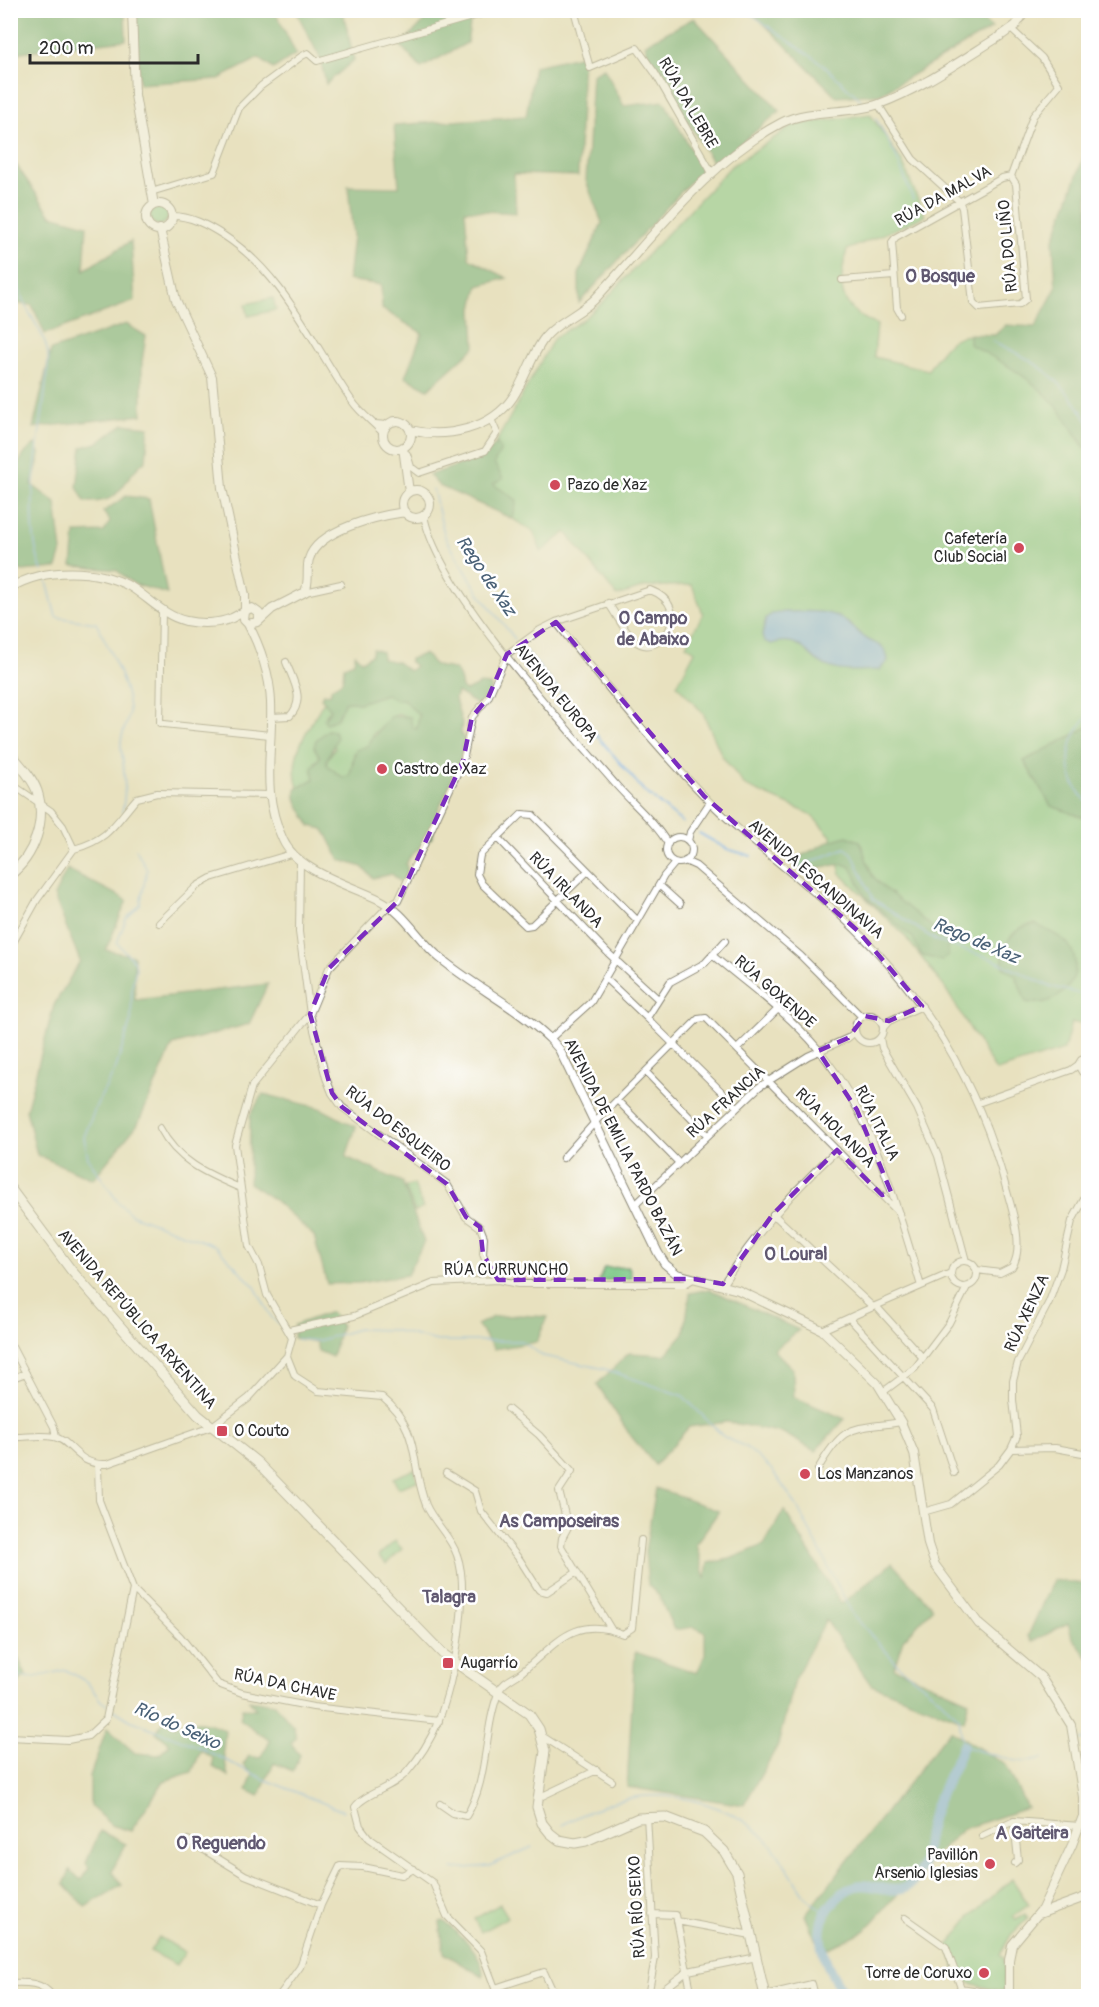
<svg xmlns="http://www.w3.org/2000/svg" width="1099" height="2007" viewBox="0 0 1099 2007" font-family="Pangolin,sans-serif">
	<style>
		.green { fill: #7cc886; stroke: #547a58; stroke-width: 1.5 }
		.forest { fill: #65ac73; stroke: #486c4f; stroke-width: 1.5 }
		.water { fill: #75afe6; stroke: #506d88; stroke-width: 1.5 }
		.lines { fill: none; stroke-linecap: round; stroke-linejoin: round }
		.stream { stroke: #75afe6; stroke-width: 1.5 }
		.river { stroke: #75afe6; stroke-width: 10 }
		.minor-casing { stroke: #8a8675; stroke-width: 8 }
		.tertiary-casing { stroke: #8a8675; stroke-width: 10 }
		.secondary-casing { stroke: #8a8675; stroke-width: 11 }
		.minor { stroke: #fff; stroke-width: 6 }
		.tertiary { stroke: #fff; stroke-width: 8 }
		.secondary { stroke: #fff; stroke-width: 9 }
		.marked { fill: none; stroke: #7b2cbf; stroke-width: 4.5; stroke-dasharray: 12 8; stroke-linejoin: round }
		.poi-dot { fill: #d1495b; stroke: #fff; stroke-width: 2 }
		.labels { text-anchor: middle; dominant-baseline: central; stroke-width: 5; stroke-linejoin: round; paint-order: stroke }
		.street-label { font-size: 16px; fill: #2b2b2b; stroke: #fff }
		.poi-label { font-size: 16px; fill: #2b2b2b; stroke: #fff; text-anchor: start }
		.neighbourhood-label { font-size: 18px; font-weight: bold; fill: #605870; stroke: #fff }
		.water-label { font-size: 18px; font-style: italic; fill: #496076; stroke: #fff }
	</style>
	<rect width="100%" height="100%" fill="#fff"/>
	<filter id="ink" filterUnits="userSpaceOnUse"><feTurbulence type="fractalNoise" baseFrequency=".0167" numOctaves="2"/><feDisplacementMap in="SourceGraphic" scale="12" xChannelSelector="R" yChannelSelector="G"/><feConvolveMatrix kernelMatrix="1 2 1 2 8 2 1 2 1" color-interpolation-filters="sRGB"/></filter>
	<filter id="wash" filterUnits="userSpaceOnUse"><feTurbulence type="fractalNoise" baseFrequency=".008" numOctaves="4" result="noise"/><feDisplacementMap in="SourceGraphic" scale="24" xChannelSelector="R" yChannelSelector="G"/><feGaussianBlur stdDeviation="1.35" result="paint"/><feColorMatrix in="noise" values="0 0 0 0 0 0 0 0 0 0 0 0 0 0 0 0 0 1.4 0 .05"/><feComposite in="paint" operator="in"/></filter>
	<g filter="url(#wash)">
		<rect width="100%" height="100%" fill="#e8e1bf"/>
		<path class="green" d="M870 114 902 161 925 216 847 250C837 287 838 308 877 325L874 357 928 370C952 335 952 334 995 335L1006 325 1088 351V727L1024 761 1051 806 1088 819V1024L1071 1023 1064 1050 996 1071 945 988 904 935 841 874 831 836 810 814 745 786 722 756 703 713 677 685 695 651 686 645 703 614 692 585 645 587 617 596 566 532 541 552 534 532 513 519 456 493 461 464 491 451 554 338 581 321 601 304 731 166 794 125Z
			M150 216a9 9 0 1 1 18 0a9 9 0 1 1-18 0Z
			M273 298 276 310 248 316 246 304Z
			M386 694 403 699 419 715 417 729 412 727 410 717 397 714 374 733 367 747 354 753 350 775 343 778 327 765V760L335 748 328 730 314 747 320 758 315 762 314 779 298 788C287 755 309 728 324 701L331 709 326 715 330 722 337 718 345 701 359 703Z
			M414 1184 423 1208 415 1212 405 1187Z
			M629 1267 632 1279 599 1281 604 1268Z
			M415 1469 417 1481 398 1488 393 1478Z
			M395 1541 402 1549 386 1564 378 1556Z
			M1012 1879 1029 1905 1013 1916 1016 1919 1025 1914 1028 1918 1011 1935 1000 1954 1004 1958V1992L962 1981 958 1977 948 1946 970 1917Z
			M500 1904 508 1917 481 1932 474 1919Z
			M159 1937 185 1952 177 1965 150 1951Z"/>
		<path class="forest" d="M11 10 125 11 126 40 21 52 11 57Z
			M136 11H275L296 54 273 69 259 58 219 79 139 84Z
			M296 11H343L354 60 326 84 320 58Z
			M432 11H475L472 12 467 43 421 68 400 45 433 13Z
			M751 11H973L992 28 880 94 837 97Z
			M694 18 780 111 714 165 648 55 645 44Z
			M583 55 578 176 514 174 516 213 465 210 469 258 507 278 478 286 473 309 475 347 428 389 405 377 422 333 382 309 381 285 348 280 353 236 348 186 399 187 394 125 526 116 534 66Z
			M604 68 624 106 664 101 702 169 579 303V274L602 223 586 181 592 74Z
			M1088 145V451C1074 436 1067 417 1053 402 1029 376 1000 361 969 344V334L995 335 1006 325 1035 327 1056 288 1053 242Z
			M10 156 51 215 87 225 84 270 131 241 135 301 45 334 32 305 17 304 10 291Z
			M126 324 146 336 142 362V415L33 428 51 350Z
			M124 424 149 427 146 460C118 481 126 504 85 502L77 487 82 447 97 443Z
			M497 443 501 450 494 463 503 479 493 484 517 500 513 519 439 486 429 475 483 457Z
			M35 444 40 455 32 485 56 503 62 551 57 568 22 571 11 564C10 526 0 469 35 444Z
			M126 496 149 499 167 594 134 584 116 570 72 566 75 533 104 532 110 521 103 512Z
			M373 649 382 652V659L397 662 409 671 415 666 409 661 410 659 423 654C429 656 430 661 434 664 448 673 458 659 462 688L466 691 480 684 490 685 492 691 478 705 457 692 455 699 462 723 461 734 465 739 457 771 437 812 432 837 410 857 406 864C409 872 407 877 400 882L392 874 373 878 362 867 340 860 326 833 323 829 310 826C306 814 293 803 296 789L314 779 312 768 320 757 314 747 316 740 328 730 334 731 337 738 327 760V765L343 778 350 775 356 750 367 746C374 734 383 727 391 716L410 717 412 727 417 729 419 715 403 699 396 700 386 694 359 703 345 701 337 719 326 723 324 719 331 709 321 698 323 694 331 693V688C347 679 342 681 344 666L354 662 355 654 362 661 371 655Z
			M1088 727V819L1051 806 1024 761Z
			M847 836 860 841 872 875 883 887 948 940V956L941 961 921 955 913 938 865 896 851 867 843 864 802 870 798 868 799 857 830 841Z
			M67 869 127 900 106 950 134 956 135 1000 268 984 249 1024 173 1045 138 1124 93 1179 37 1155 26 1110 54 1005 80 961 54 896Z
			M1036 924C1045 930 1062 936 1068 944 1090 975 1059 1010 1026 1002L1016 976 1003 967C1001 945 1013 925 1036 924Z
			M263 1094 320 1108 356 1127 346 1157 402 1182 424 1242 407 1275 359 1283 327 1284 314 1236 273 1199 249 1183 250 1115Z
			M709 1289 799 1330 774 1350 793 1369 794 1397 845 1419 815 1451 783 1433 727 1422 689 1427 655 1465 630 1435 597 1384 629 1353 665 1355 684 1333 690 1293Z
			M331 1312 341 1325 332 1357 318 1351 316 1342 294 1338V1325Z
			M520 1315 547 1317 537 1342 494 1349 477 1325 493 1317Z
			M656 1488 719 1511 696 1544 705 1579 708 1563 730 1559 764 1545 784 1510 841 1604 892 1563 933 1608 903 1640 894 1668 969 1701 964 1721 871 1685 826 1620 794 1680 778 1745 744 1805 627 1787 635 1652 697 1673 705 1655V1632L694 1627 674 1630 659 1596 648 1585 645 1551Z
			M1053 1580 1087 1584 1088 1582V1658L1072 1637 1068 1623 1032 1642 1028 1636Z
			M11 1643 26 1675 11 1690Z
			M249 1700 275 1704 294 1727 296 1738 291 1743 300 1755 293 1771 274 1763 259 1796 247 1790 253 1774 243 1765 249 1756 260 1758 270 1741 240 1719 242 1708 256 1709Z
			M165 1719 174 1726C192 1719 207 1720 225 1730L223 1751 228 1776 213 1767V1758L201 1751 192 1772 164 1781 131 1831 111 1825 90 1806V1776L107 1728 135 1753 159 1755 170 1744 156 1732Z
			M950 1730 1006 1765 1027 1808 963 1829 920 1870 864 1931 821 1952 805 1915Z
			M100 1831 126 1844 112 1871 122 1885 85 1907 64 1884 70 1870 81 1880 89 1868 86 1863Z
			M444 1921C461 1937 484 1952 483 1977L444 1953 440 1922Z"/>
		<path class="water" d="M784 612C803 612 829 608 845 621 853 626 859 634 867 639 878 646 886 644 888 661L879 670C863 670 847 673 832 668 806 661 805 633 771 644L764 641 762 636 766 618 772 614Z"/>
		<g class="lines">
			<path class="stream" d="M745 10 821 63 863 102
				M876 118 896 156 913 199
				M10 222C13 228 18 236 18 243 20 262 15 279 22 298 29 317 50 339 48 361 45 423 19 511 42 571
				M992 341C1037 361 1063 379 1088 422
				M433 489 445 537 479 593 515 639
				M47 581 56 617 96 623C107 643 129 688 129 711 129 723 119 735 121 747 124 768 127 791 122 812
				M524 650 644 791 683 823
				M1088 717C1063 739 1063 782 1088 802
				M699 833 727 849 751 856
				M136 849 147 870 140 905 126 919 117 943 135 962 136 969 132 986 131 1020 116 1068 97 1104 84 1137 88 1158 118 1202 132 1215 216 1246 255 1287 272 1318 283 1327
				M787 862 801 866 845 848 852 853 873 899 937 941 992 959 1049 986 1088 996
				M296 1339 317 1341 358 1329 393 1330 437 1341H521L543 1356 605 1369 683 1396 724 1437 746 1447 771 1469 797 1506 853 1615 902 1669 937 1696 959 1718 963 1746 1011 1760 1024 1762 1043 1758
				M10 1674C30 1682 46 1674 66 1670L87 1682 101 1701 107 1705
				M111 1708 130 1720 197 1746 266 1780 343 1811
				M1081 1740 1088 1737
				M562 1825C579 1816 598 1806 617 1801 665 1787 731 1803 766 1839 783 1857 791 1877 805 1896 811 1903 820 1908 826 1914
				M453 1869 489 1866 532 1847"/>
			<path class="river" d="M849 1996C833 1984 817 1947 821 1926 823 1911 841 1890 856 1886 874 1881 898 1900 913 1882 930 1863 924 1835 933 1813 941 1790 953 1769 963 1746"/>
		</g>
	</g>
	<g filter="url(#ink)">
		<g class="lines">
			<g class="minor-casing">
				<path id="minor" d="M574 10 590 68 637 48 655 73 712 173
					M878 104 913 159 959 201 962 208 973 302 979 308 1020 304 1026 299 1016 184 1011 176
					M151 192 214 173 239 108 261 86 302 56 308 53 317 61 496 10
					M172 216C191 216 207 225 223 235 285 275 311 342 352 401 361 414 373 422 383 433
					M842 280 894 276
					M901 315 897 308 892 242 896 237 1002 178 1011 176 1033 116 1059 85 1042 58 1011 29
					M375 424 387 425
					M407 454 411 467 419 473 485 451 497 433 491 419
					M424 515C436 588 566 727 617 786 634 805 655 822 668 844
					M305 592 341 584
					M556 622C604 684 654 745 709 801 750 843 799 877 842 917 922 990 979 1083 1006 1188 1012 1209 1025 1248 1012 1267L1000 1273 977 1270
					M271 717 290 716C306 699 293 681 286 662
					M160 723 162 610
					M164 724 270 735
					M10 783 51 811 63 826 74 849
					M666 850a13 13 0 1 1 26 0a13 13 0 1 1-26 0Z
					M498 838 608 953 658 999
					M688 841 690 832 710 802
					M74 849C110 839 115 823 137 798L157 793 269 795
					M685 861 696 866 801 956 862 1017
					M588 871 532 925 526 926 482 884 477 874 480 855 522 814 533 815 637 920
					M659 885 680 904
					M159 923 197 886 211 878 291 854
					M10 948 37 900 74 849
					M712 955C748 985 788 1013 818 1049 874 1117 896 1203 921 1286
					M605 978 647 1018 670 982 705 963 725 941
					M855 1029a14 14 0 1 1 28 0a14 14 0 1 1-28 0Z
					M647 1018 737 1107
					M883 1028 889 1021 922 1006
					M880 1038 882 1048 917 1108 938 1156 966 1261
					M550 1039 591 1002 664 876 675 863
					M737 1049 778 1009
					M1088 1057 1081 1060 1078 1065 1082 1072 1088 1074
					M646 1072 707 1135
					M617 1100 679 1163
					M978 1103 1071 1070 1078 1065
					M160 1128C177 1161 207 1174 240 1188
					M563 1158 596 1121 698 1019 706 1018 899 1213
					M635 1205 759 1087 808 1056 848 1038 855 1032
					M773 1214 873 1307 822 1330
					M951 1274a13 13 0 1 1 26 0a13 13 0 1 1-26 0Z
					M498 1280 489 1270 483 1254 484 1237 480 1227 466 1217 447 1184 342 1107 332 1093 326 1078 310 1014 329 968 389 905 398 901 463 761 472 717 488 698 507 654 540 630 556 622 650 590C696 607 660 661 635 641 624 631 616 614 608 603
					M723 1284C755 1233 793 1191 837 1150
					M876 1306 923 1358
					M873 1307 951 1273
					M849 1318 933 1409 954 1473
					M289 1330 354 1316 434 1283 498 1280 518 1284H685L693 1279
					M10 1343 54 1427 56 1437
					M287 1356 295 1376 318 1391 382 1397C422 1430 410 1465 426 1505 434 1523 451 1537 457 1555 471 1593 453 1684 438 1722 431 1739 420 1757 407 1772 393 1788 365 1793 355 1807L360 1826 369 1838 433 1883 447 1916 481 1951 498 1996
					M10 1379 26 1373
					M883 1392 915 1368 949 1323 967 1287
					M508 1409 539 1435 572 1471 559 1491 568 1527 562 1538 561 1546 611 1629
					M10 1437C24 1438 40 1434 54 1437 72 1440 76 1466 107 1464L211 1427 249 1398 287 1356 292 1338 267 1295 259 1265 249 1246 235 1145 252 1086 310 1014 299 932 300 862
					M1011 1449 1055 1448 1088 1454
					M818 1469C845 1422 851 1430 901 1422
					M446 1473 475 1491 481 1511 520 1560 539 1590 547 1592 577 1572
					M923 1512 951 1504 999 1465 1011 1449 1017 1436 1013 1400V1381L1018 1362 1049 1302 1061 1269 1072 1221 1088 1192
					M133 1589 180 1636 218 1684 242 1693 313 1707 439 1721
					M542 1736 612 1781
					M10 1737 68 1740 88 1736 106 1719 133 1589 99 1500 98 1465
					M538 1798 597 1770
					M440 1804 453 1813 466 1816C489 1781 483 1731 499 1691 503 1681 515 1678 523 1671 558 1642 575 1615 623 1634L632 1628 641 1540
					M647 1816 655 1958 648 1996
					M1014 1821 1018 1860 1015 1863
					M982 1836 1014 1821 1080 1826
					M188 1840 245 1875 321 1905
					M652 1914 676 1915 692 1996
					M905 1918 946 1947 961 1988
					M677 1921 751 1935
					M10 1983C26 1982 43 1982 52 1996
					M495 1988 544 1972 555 1996
					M961 1988 1008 1996
					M765 1995 812 1984 815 1996
					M279 1996 300 1967 321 1905 340 1866 363 1867 402 1875 414 1869
					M655 1996 688 1971 757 1957
					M953 1996 961 1988"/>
			</g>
			<g class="tertiary-casing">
				<path id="tertiary" d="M132 10 135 95 154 205
					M146 217a13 13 0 1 1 26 0a13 13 0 1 1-26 0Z
					M160 229 176 300 212 377 222 488 245 595V611
					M383 435a14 14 0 1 1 28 0a14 14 0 1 1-28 0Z
					M410 430C446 439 492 429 513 397 525 379 531 357 543 340 554 324 579 314 594 300 650 241 708 161 781 123 811 108 848 115 879 104 919 90 966 57 1002 35L1016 25 1026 10
					M403 447 409 492
					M402 504a14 14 0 1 1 28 0a14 14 0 1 1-28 0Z
					M10 588C44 567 97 568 131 587 149 598 164 616 186 621 200 624 218 624 232 618 238 615 246 610 252 608L259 613 257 622 248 624 244 620 245 612
					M259 621 272 609 305 592C310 581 306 570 309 559 318 529 378 516 405 512
					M248 624C260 646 270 675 271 702 273 752 260 791 283 840 297 871 349 885 378 899 406 913 417 939 440 958 475 987 517 1007 550 1039L559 1049 658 1253 665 1264 677 1274 738 1290 822 1330 877 1383 901 1422 914 1453 928 1544 935 1565 979 1624 1041 1677 1071 1725 1083 1797V1816L1072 1845 1042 1909 1012 1945 1009 1960V1996
					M1039 1914 1088 1896"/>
			</g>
			<g class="secondary-casing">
				<path id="secondary" d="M10 753C20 765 32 777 37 791 47 821 34 856 10 875
					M10 1188 71 1270 198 1415 257 1462 443 1654 529 1714 539 1729 545 1751 537 1807 542 1823 550 1833 559 1840 575 1843 586 1841 638 1818 665 1817 704 1832 724 1851 737 1873 765 1996"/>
			</g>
			<use href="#minor" class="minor"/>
			<use href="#tertiary" class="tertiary"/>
			<use href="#secondary" class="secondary"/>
		</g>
	</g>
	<path d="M0 0H1099V2007H0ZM556 622 704 796 858 931 922 1006 889 1021 865 1016 848 1038 818 1051 857 1110 891 1192 882 1195 837 1150 773 1214 723 1284 694 1279 498 1280 483 1254 480 1227 466 1217 447 1184 342 1107 332 1093 310 1014 329 968 398 901 463 761 472 717 488 698 507 654Z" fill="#e8e1bf" fill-opacity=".55" fill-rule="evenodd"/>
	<path class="marked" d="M556 622 704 796 858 931 922 1006 889 1021 865 1016 848 1038 818 1051 857 1110 891 1192 882 1195 837 1150 773 1214 723 1284 694 1279 498 1280 483 1254 480 1227 466 1217 447 1184 342 1107 332 1093 310 1014 329 968 398 901 463 761 472 717 488 698 507 654Z"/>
	<g class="poi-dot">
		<circle cx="555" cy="485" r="6"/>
		<circle cx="1019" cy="548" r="6"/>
		<circle cx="382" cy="769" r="6"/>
		<rect x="216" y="1425" width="12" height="12" rx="3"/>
		<circle cx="805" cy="1474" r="6"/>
		<rect x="442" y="1657" width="12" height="12" rx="3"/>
		<circle cx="990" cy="1864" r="6"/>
		<circle cx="984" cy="1973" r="6"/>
	</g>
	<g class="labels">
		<g class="street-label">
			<text transform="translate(688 103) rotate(60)">RÚA DA LEBRE</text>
			<text transform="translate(943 196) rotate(-29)">RÚA DA MALVA</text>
			<text transform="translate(1008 246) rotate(-95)">RÚA DO LIÑO</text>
			<text transform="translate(556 693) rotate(51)">AVENIDA EUROPA</text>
			<text transform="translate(816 879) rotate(41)">AVENIDA ESCANDINAVIA</text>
			<text transform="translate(566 890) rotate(46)">RÚA IRLANDA</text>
			<text transform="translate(775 992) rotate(41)">RÚA GOXENDE</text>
			<text transform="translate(726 1102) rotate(-42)">RÚA FRANCIA</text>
			<text transform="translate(877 1123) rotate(64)">RÚA ITALIA</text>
			<text transform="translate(835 1128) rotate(45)">RÚA HOLANDA</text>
			<text transform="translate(398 1129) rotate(38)">RÚA DO ESQUEIRO</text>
			<text transform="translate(623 1147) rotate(63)">AVENIDA DE EMILIA PARDO BAZÁN</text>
			<text x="506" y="1270">RÚA CURRUNCHO</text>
			<text transform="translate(1027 1313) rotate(-65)">RÚA XENZA</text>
			<text transform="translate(137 1319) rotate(49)">AVENIDA REPÚBLICA ARXENTINA</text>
			<text transform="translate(285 1685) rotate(12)">RÚA DA CHAVE</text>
			<text transform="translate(637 1907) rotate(-93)">RÚA RÍO SEIXO</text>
		</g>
		<g class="poi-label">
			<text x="567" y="485">Pazo de Xaz</text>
			<text x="1007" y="539" text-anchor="end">Cafetería<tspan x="1007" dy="18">Club Social</tspan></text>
			<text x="394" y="769">Castro de Xaz</text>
			<text x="234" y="1431">O Couto</text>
			<text x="817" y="1474">Los Manzanos</text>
			<text x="460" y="1663">Augarrío</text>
			<text x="978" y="1855" text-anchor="end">Pavillón<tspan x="978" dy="18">Arsenio Iglesias</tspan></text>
			<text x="972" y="1973" text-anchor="end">Torre de Coruxo</text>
		</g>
		<g class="neighbourhood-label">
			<text x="940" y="276">O Bosque</text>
			<text x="653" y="618">O Campo<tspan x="653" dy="21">de Abaixo</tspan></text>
			<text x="796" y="1254">O Loural</text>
			<text x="559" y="1521">As Camposeiras</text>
			<text x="449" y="1597">Talagra</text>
			<text x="1032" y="1833">A Gaiteira</text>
			<text x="221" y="1843">O Reguendo</text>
		</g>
		<g class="water-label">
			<text transform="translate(486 576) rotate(56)">Rego de Xaz</text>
			<text transform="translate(976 941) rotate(23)">Rego de Xaz</text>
			<text transform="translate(177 1726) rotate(24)">Río do Seixo</text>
		</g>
	</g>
	<rect width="1099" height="2007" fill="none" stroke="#fff" stroke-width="36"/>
	<path d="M30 54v9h168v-9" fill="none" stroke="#2b2b2b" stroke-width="3"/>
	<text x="39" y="54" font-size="18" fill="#2b2b2b" stroke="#ffffff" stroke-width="4.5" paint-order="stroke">200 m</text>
</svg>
